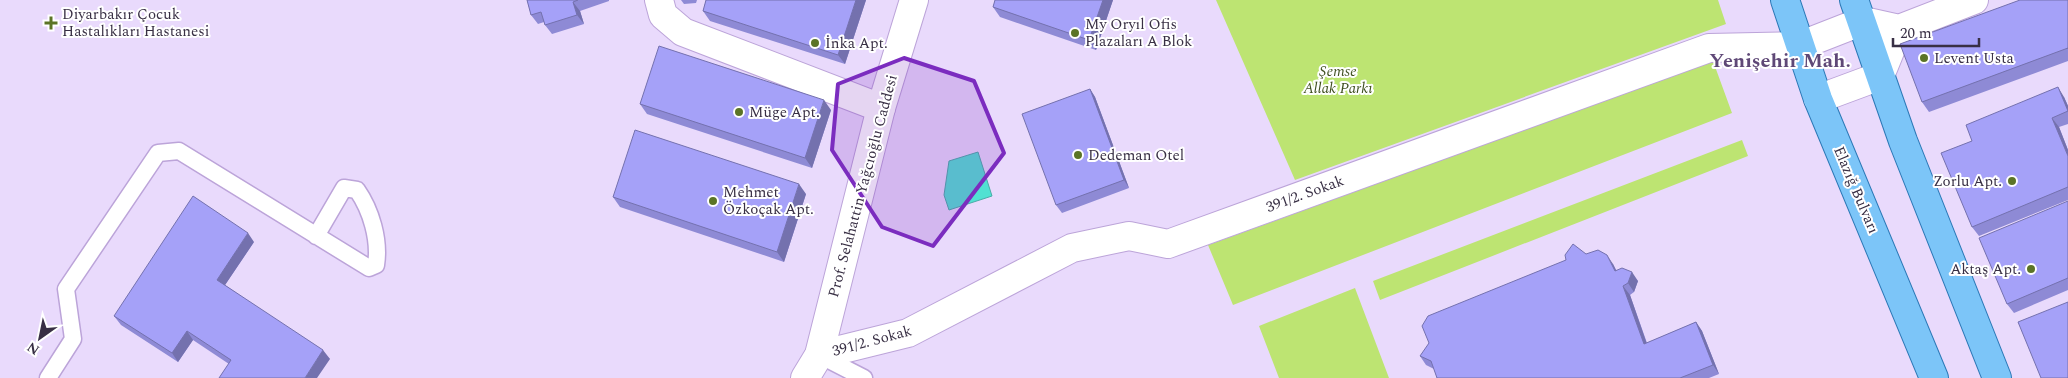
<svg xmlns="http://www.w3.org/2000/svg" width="2068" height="378" viewBox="0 0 2068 378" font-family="Spectral,serif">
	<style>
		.green { fill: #bde472 }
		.water { fill: #51e1d2; stroke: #4aaca7 }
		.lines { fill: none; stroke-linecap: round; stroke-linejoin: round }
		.lane-casing { stroke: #bca4d9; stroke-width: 19 }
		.street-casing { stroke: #bca4d9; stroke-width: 30 }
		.secondary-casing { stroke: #bca4d9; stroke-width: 30 }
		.primary-casing { stroke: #2c78b6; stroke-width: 30 }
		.lane { stroke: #fff; stroke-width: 16 }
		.street { stroke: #fff; stroke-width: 28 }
		.secondary { stroke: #fff; stroke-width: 28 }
		.primary { stroke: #7cc5f8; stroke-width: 28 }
		.wall { fill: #8e8ad5 }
		.shaded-wall { fill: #7471ae }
		.building { fill: #a5a1f8; stroke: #7471ae }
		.marked { fill: #7b2cbf; fill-opacity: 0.2; stroke: #7b2cbf; stroke-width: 4; stroke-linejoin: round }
		.poi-dot { fill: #5b7426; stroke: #fff; stroke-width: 2 }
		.labels { text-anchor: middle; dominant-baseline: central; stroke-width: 4; stroke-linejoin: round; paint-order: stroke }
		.poi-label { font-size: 15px; fill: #382f44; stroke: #fff; text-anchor: start }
		.park-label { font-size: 15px; font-style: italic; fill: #3f4f1f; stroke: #fff }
		.street-label { font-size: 15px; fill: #382f44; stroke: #fff }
		.district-label { font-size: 20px; font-weight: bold; fill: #5f4877; stroke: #fff }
	</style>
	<rect width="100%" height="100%" fill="#e9dafc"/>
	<path class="green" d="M1216 0H1718L1726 24 1295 180Z
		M1713 61 1732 113 1233 305 1208 245Z
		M1742 140 1748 156 1380 300 1373 281Z
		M1355 288 1389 378H1279L1259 326Z"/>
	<path class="water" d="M978 152 992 196 949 210 944 195 949 161Z"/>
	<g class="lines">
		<g class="lane-casing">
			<path id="lane" d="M819 355 864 378
				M48 378 73 339 66 289 158 153 179 151 369 268 376 265C380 240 371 210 357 190L344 188 316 236"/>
		</g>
		<g class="street-casing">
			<path id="street" d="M659 0 663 15 683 32 881 108
				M819 355 908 333 1072 248 1129 236 1168 244 1709 48 1799 46"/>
		</g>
		<g class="secondary-casing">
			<path id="secondary" d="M1899 29 1974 0
				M1799 46 1863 21 1899 29 1880 76 1818 99
				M805 378 819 355 881 108 914 0"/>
		</g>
		<g class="primary-casing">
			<path id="primary" d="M1785 0 1818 99 1934 378
				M1854 0 1903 141 1997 378"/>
		</g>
		<use href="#lane" class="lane"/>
		<use href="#street" class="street"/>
		<use href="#secondary" class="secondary"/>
		<use href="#primary" class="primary"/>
	</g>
	<path class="wall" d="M527 0H609V1L580 11 584 24 552 34 545 25 544 22 538 24 531 15Z
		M681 0H697L696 3 684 4Z
		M706 0H866L845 64 710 21 703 11Z
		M995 0H1113L1096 50 1000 17 993 7Z
		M2068 0V61L1929 112 1922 102Z
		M1090 89 1095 97 1129 188 1062 213 1056 205Z
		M2064 97 2068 106V124L2059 127 2068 150V200L1979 236 1972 227V141Z
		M640 104 831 110 812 168 647 114Z
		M806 194 784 262 620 207 613 197Z
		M2068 201V290L2014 313 2007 304Z
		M254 242 225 285 330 359 229 364 193 340 178 362 121 325 114 316Z
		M1586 254 1613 264 1616 270 1638 281 1634 292 1630 295 1647 343 1696 322 1702 331 1719 374 1709 378H1437L1434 369 1426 365 1420 356Z"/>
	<path class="shaded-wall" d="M856 0H866L845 64 838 55Z
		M1103 0H1113L1096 50 1089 40Z
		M573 2 580 11 584 24 577 15Z
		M2058 87 2064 97 2068 106V112Z
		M1090 89 1095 97 1129 188 1124 180Z
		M824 100 831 110 812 168 805 158Z
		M2052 118 2059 127 2068 150V156Z
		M799 184 806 194 784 262 777 252Z
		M248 233 254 242 223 288 217 280Z
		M1607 255 1613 264 1621 280 1615 271Z
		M1632 272 1638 281 1634 292 1628 283Z
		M1623 286 1630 295 1650 353 1644 344Z
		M1696 322 1702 331 1719 374 1713 365Z
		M187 331 193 340 178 362 172 353Z
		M323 350 330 359 317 378H305Z"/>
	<path class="building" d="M527 0H578L573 2 577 15 545 25 541 12 531 15Z
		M706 0H856L838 55 703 11Z
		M995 0H1103L1089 40 993 7Z
		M2020 0H2068V49V48L1922 102 1900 44Z
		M659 46 824 100 805 158 640 104Z
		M2058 87 2068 111 2052 118 2068 156V187L1972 227 1941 153 1972 141 1966 125Z
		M1090 89 1124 180 1056 205 1022 114Z
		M635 130 799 184 777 252 613 197Z
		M193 196 248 233 217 280 323 350 305 378H219L231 360 187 331 172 353 114 316Z
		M2068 201V278L2007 304 1979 238Z
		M1573 244 1586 254 1598 250 1607 255 1615 271 1622 268 1632 272 1628 283 1623 286 1644 344 1696 322 1713 365 1680 378H1437L1431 361 1420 356 1429 343 1422 326 1428 316 1566 260 1565 255Z
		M2068 302V378H2041L2018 322Z"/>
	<path class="marked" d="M904 58 974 81 1004 153 933 246 882 227 832 150 838 84Z"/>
	<g class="poi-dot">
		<path d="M48.5 15.5h5v5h5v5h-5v5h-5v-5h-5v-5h5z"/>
		<circle cx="1075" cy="33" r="5"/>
		<circle cx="815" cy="43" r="5"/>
		<circle cx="1924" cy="58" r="5"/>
		<circle cx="739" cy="112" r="5"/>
		<circle cx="1078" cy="155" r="5"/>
		<circle cx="2012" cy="181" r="5"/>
		<circle cx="713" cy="201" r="5"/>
		<circle cx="2031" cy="269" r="5"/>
	</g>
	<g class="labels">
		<g class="poi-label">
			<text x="62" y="14">Diyarbakır Çocuk<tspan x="62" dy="17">Hastalıkları Hastanesi</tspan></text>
			<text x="1085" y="24">My Oryıl Ofis<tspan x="1085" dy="17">Plazaları A Blok</tspan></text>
			<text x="825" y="43">İnka Apt.</text>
			<text x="1934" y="58">Levent Usta</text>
			<text x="749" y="112">Müge Apt.</text>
			<text x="1088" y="155">Dedeman Otel</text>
			<text x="2002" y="181" text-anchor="end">Zorlu Apt.</text>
			<text x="723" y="192">Mehmet<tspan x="723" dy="17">Özkoçak Apt.</tspan></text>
			<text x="2021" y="269" text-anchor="end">Aktaş Apt.</text>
		</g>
		<g class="park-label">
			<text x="1338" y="71">Şemse<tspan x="1338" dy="17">Allak Parkı</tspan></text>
		</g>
		<g class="street-label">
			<text transform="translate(863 186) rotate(-75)">Prof. Selahattin Yağcıoğlu Caddesi</text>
			<text transform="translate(1856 190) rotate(67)">Elazığ Bulvarı</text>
			<text transform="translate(1305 194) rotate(-20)">391/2. Sokak</text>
			<text transform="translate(872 341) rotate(-15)">391/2. Sokak</text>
		</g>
		<g class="district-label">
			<text x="1780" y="61">Yenişehir Mah.</text>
		</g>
	</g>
	<g transform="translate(40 338) rotate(213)" stroke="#ffffff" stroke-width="4" paint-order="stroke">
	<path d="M0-4L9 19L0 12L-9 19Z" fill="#382f44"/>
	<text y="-8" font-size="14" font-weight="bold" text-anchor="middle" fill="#382f44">N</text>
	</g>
	<path d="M1893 38v8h86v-8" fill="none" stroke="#382f44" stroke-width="2.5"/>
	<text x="1900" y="38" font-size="15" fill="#382f44" stroke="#ffffff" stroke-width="4" paint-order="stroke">20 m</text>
</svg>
